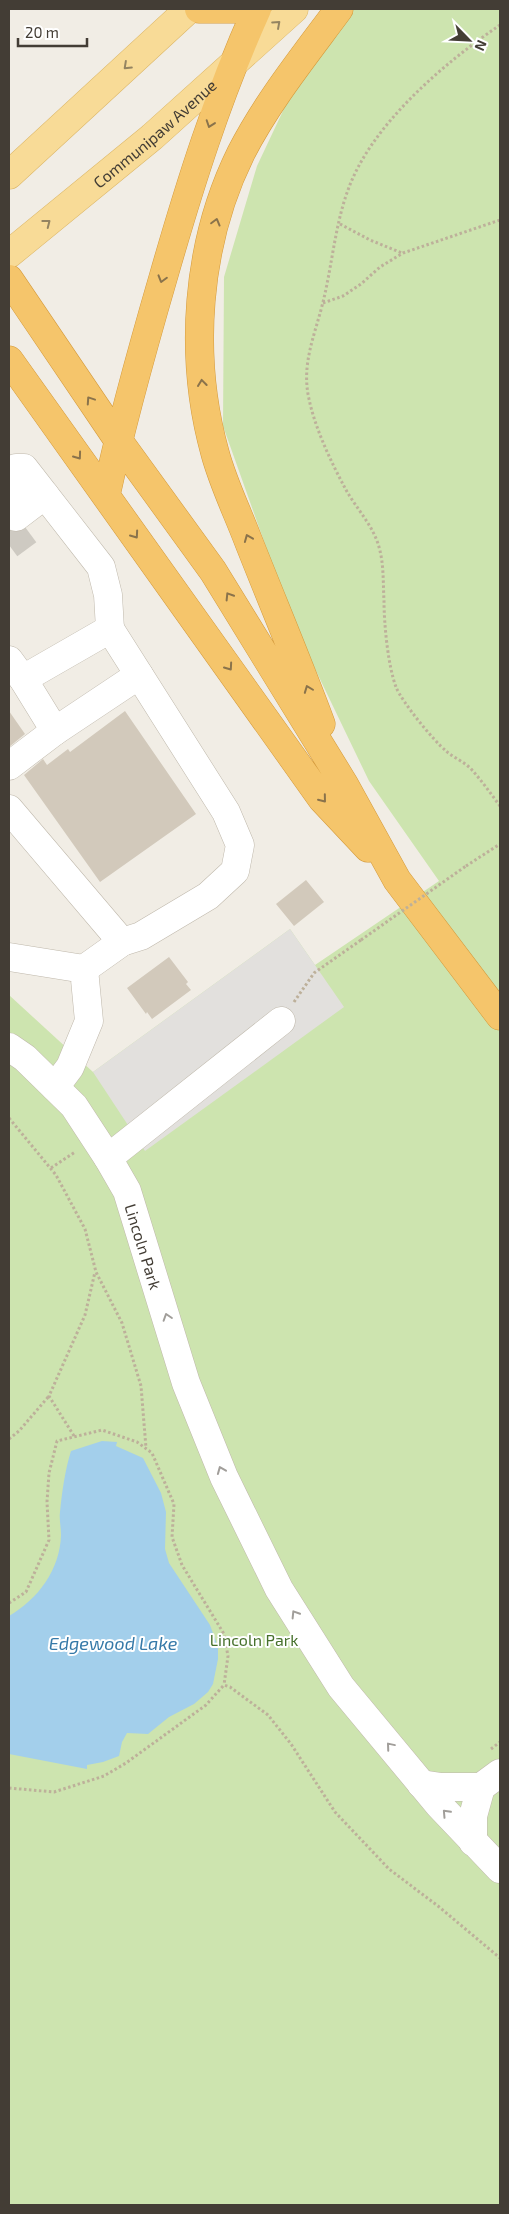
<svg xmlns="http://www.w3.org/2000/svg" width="509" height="2214" viewBox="0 0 509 2214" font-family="'Exo 2',sans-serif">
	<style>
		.green { fill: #cde4af }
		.parking { fill: #e2e0dd }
		.water { fill: #a3cfeb }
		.building { fill: #d2c9bb }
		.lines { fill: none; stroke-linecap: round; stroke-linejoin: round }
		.minor-tunnel { stroke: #cecac2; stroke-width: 28; stroke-dasharray: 28 14; stroke-linecap: butt }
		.minor-casing { stroke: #bfb8ab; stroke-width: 29 }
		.major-casing { stroke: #dcb768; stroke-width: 29 }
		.highway-casing { stroke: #d49a3c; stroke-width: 29 }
		.path { stroke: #bdb09a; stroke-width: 3; stroke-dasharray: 2.5 2.5; stroke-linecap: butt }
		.minor { stroke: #fff; stroke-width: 28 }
		.major { stroke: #f8db97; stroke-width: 28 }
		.highway { stroke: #f5c56b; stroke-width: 28 }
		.path-bridge { stroke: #bdb09a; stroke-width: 3; stroke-dasharray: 2.5 2.5; stroke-linecap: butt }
		.oneway { stroke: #948461 }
		.oneway2 { stroke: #8a734b }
		.oneway3 { stroke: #a19e9a }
		.labels { text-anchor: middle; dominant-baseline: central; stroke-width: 4; stroke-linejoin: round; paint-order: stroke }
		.street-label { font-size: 16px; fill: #433d35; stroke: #fff }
		.park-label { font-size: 16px; fill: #47712c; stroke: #fff }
		.water-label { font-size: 18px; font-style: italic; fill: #3579a8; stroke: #fff }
	</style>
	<rect width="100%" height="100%" fill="#f1ede5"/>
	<path class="green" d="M343 9H500V2205H9V995L93 1072 290 929 315 965 439 881 369 781 293 623 223 426 224 277 257 166 306 62Z"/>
	<path class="parking" d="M290 929 344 1007 145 1151 93 1072Z"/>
	<path class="water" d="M102 1441 117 1442 116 1446 143 1458 161 1493 166 1512 165 1549 169 1563 210 1625 218 1647V1659L213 1684 208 1692 194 1704 169 1717 148 1734 127 1733 122 1742 119 1756 103 1762 87 1765V1769L9 1754V1616C38 1599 60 1570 61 1535 61 1527 59 1519 60 1512 62 1492 65 1470 71 1451Z"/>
	<path class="building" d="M9 711 25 734 9 747Z
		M125 711 196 814 100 882 24 775 43 759 47 765 68 749 70 752Z
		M306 880 324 902 294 926 276 904Z
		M169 957 188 982 186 984 191 990 152 1019 147 1012 146 1014 127 988Z"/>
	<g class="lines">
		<path class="minor-tunnel" d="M9 545 28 531"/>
		<g class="minor-casing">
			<g id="minor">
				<path d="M9 474 16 468H24L101 567 108 595 110 629"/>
				<path d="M9 495 32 479"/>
				<path d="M16 517 45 495"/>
				<path d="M9 660 23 679 110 629 226 812 240 845 235 871 208 896 141 936 122 942 84 969"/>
				<path d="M55 731 139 675"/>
				<path d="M9 766 55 731 23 679"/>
				<path d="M9 809 122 942"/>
				<path d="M9 957 84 969 89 1021 70 1067 55 1087"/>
				<path id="s1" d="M9 1047 25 1058 74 1106 108 1158 127 1191 186 1383 224 1477 279 1589 341 1687 439 1805 500 1869"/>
				<path d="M108 1158 281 1021"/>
				<path d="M421 1784 441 1787H481L500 1773"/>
				<path d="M473 1842V1816L481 1787"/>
			</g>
		</g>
		<g class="major-casing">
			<g id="major">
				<path d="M9 175 189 9"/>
				<path id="s2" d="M9 254 152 137 294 9"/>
			</g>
		</g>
		<g class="highway-casing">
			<path id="highway" d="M199 9H241
				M9 279 118 440 213 571 344 784 397 880 500 1016
				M9 360 322 799 368 848
				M106 495C122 421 142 350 163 278 190 184 217 98 257 9
				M321 724C298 662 272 601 248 540 237 511 223 483 215 453 188 356 196 244 241 153 267 102 305 55 339 9"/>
		</g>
		<path class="path" d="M500 25C444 63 371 125 348 190 335 225 332 266 323 302 315 335 301 364 309 399 315 428 331 462 345 488 355 507 373 525 379 547 384 564 383 583 384 601 384 624 388 666 396 687 402 702 433 740 446 751 454 758 465 762 472 770 482 781 491 794 500 806
			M340 224 370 240 402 253
			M323 303 343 296 361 284 380 267 403 253 500 220
			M466 866 500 844
			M294 1002 314 973 361 940
			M9 1118 56 1175 85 1229 96 1272 122 1323 141 1386 146 1448
			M51 1168 75 1152
			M74 1436 49 1396 85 1315 95 1272
			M9 1439 19 1431 49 1396
			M9 1603 26 1592 49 1540 47 1502 49 1473 57 1441 102 1430 137 1442 152 1453 174 1504 172 1537 182 1565 224 1634 228 1656 224 1685
			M491 1749 500 1742
			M9 1788 54 1792 104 1776 126 1763 206 1705 224 1685 230 1687 268 1715 291 1744 335 1812 389 1869 438 1906 500 1958"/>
		<use href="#minor" class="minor"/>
		<use href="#major" class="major"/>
		<use href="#highway" class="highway"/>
		<path class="path-bridge" d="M361 940 466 866"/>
	</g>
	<defs><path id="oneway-chevron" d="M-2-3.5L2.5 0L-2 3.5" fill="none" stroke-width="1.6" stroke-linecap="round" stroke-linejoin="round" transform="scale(1.25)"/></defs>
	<g class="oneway">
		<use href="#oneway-chevron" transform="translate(277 24) rotate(-42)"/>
		<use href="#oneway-chevron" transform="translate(127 66) rotate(137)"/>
		<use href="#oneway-chevron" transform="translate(47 223) rotate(-38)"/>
	</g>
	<g class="oneway2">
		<use href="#oneway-chevron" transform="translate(210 124) rotate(109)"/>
		<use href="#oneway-chevron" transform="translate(216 222) rotate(-75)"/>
		<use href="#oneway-chevron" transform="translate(162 279) rotate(106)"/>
		<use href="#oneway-chevron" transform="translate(202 383) rotate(-97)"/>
		<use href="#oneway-chevron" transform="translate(90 400) rotate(-124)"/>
		<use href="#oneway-chevron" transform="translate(78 456) rotate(54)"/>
		<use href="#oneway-chevron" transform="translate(135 535) rotate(55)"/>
		<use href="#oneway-chevron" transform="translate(248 538) rotate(-112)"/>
		<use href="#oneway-chevron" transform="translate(229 596) rotate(-122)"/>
		<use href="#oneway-chevron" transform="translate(229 667) rotate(55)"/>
		<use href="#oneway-chevron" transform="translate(308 689) rotate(-111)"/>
		<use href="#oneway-chevron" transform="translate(323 799) rotate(51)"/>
	</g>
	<g class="oneway3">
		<use href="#oneway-chevron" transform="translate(167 1317) rotate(-108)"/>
		<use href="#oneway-chevron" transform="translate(221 1470) rotate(-112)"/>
		<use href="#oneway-chevron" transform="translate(295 1614) rotate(-122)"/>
		<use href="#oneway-chevron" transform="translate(390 1746) rotate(-130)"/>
		<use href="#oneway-chevron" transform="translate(446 1813) rotate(-133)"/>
	</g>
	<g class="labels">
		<g class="street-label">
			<text stroke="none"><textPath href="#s2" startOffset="189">Communipaw Avenue</textPath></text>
			<text stroke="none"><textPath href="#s1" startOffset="246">Lincoln Park</textPath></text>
		</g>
		<g class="park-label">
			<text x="254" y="1639">Lincoln Park</text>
		</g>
		<g class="water-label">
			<text x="113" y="1643">Edgewood Lake</text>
		</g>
	</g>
	<rect width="509" height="2214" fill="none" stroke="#433d35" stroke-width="20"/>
	<g transform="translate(469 40) rotate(114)" stroke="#ffffff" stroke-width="4" paint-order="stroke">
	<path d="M0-4L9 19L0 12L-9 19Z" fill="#433d35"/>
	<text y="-8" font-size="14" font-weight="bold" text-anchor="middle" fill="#433d35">N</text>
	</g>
	<path d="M18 38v8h69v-8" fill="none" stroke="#433d35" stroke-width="2.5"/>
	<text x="25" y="38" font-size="15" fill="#433d35" stroke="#ffffff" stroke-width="4" paint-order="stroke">20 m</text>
</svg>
